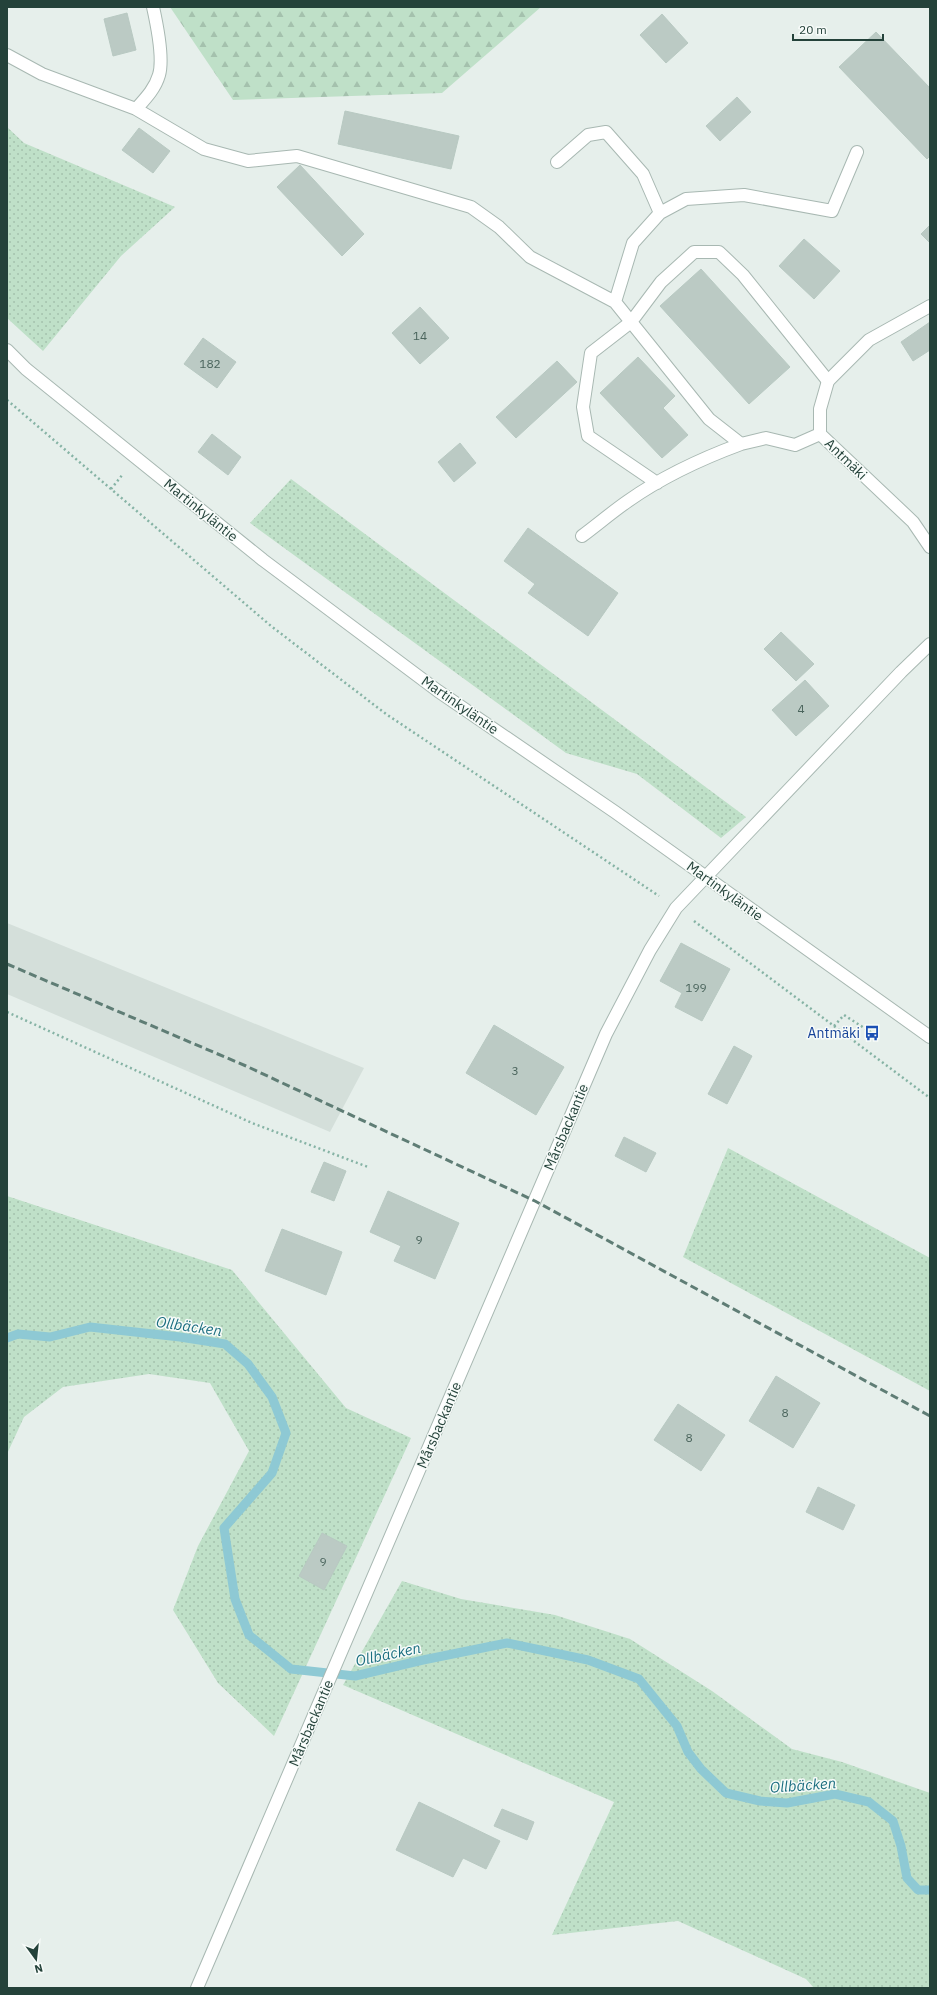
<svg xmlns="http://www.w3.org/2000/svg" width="937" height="1995" viewBox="0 0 937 1995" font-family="'IBM Plex Sans',sans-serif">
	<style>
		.built { fill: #d4dfda }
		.grass { fill: url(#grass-dots) }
		.forest { fill: url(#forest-firs) }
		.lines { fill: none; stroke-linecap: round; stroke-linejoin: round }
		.stream { stroke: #8ec9d4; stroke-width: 9 }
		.building { fill: #bbcac4; stroke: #b8c9c2 }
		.service-casing { stroke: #a8b8b2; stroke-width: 14 }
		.minor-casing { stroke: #a8b8b2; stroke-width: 14 }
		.tertiary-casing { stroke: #a8b8b2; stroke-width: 14 }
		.path { stroke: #86b3a5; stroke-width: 2.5; stroke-dasharray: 2 3; stroke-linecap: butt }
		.service { stroke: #fff; stroke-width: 12 }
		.minor { stroke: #fff; stroke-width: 12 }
		.tertiary { stroke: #fff; stroke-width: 12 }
		.rail { stroke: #5f7d75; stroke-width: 3; stroke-dasharray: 8 4; stroke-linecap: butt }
		.labels { text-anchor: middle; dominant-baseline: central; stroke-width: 3; stroke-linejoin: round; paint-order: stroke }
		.number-label { font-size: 12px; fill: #4a645c }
		.street-label { font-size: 14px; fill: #24423a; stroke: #f7fbf9 }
		.transit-label { font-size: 14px; fill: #164399; stroke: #f7fbf9; text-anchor: end }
		.water-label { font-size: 15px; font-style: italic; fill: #1c6f80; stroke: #f7fbf9 }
	</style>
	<defs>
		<pattern id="grass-dots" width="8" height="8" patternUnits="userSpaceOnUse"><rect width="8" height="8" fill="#bfe0c8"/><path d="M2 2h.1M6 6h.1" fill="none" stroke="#a4c1ad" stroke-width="1.8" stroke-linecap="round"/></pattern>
		<pattern id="forest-firs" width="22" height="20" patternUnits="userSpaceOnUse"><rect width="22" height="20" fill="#bfe0c8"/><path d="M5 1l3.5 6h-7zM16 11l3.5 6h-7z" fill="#a4c1ad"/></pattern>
	</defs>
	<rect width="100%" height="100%" fill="#e6efeb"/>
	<path class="built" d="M7 923 364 1068 330 1132 7 994Z"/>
	<path class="grass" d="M7 127 24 143 175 207 121 256 43 351 7 318Z
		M291 479 746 817 721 838 637 774 566 753 250 523Z
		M728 1148 930 1258V1391L683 1257Z
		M7 1196 232 1270 346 1408 411 1438 274 1736 218 1683 173 1610 198 1546 249 1451 210 1383 149 1374 63 1387 24 1417 7 1454Z
		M402 1581 461 1599 555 1615 630 1639 712 1691 792 1749 842 1762 930 1793V1988H814L806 1979 678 1921 552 1935 614 1802 343 1685Z"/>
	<path class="forest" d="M170 7H541L442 93 233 100Z"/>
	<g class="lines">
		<path class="stream" d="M7 1338 18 1334 50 1337 90 1327 180 1337 225 1344 248 1364 272 1397 286 1433 272 1473 224 1528 235 1599 249 1635 291 1669 355 1676 423 1660 507 1643 588 1660 639 1679 677 1726 688 1752 701 1769 726 1793 760 1801 787 1803 835 1794 869 1802 893 1821 901 1846 907 1878 918 1890H930"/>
	</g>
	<path class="building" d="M127 13 136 50 113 56 104 19Z
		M662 14 688 43 666 63 640 35Z
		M876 32 930 88V156L927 159 839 67Z
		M737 97 751 112 720 141 706 126Z
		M345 111 459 136 451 169 338 144Z
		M139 128 170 151 153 173 122 150Z
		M300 165 364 234 342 256 277 187Z
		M930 225V243L921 234Z
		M804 239 840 271 814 299 779 266Z
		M701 269 790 367 749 404 660 306Z
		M420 307 449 338 420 364 392 333Z
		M930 322V350L913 361 901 342Z
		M203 338 236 362 217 388 184 364Z
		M638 357 675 396 663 408 688 435 662 458 600 393Z
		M557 361 577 382 516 438 496 417Z
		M212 434 241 457 228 475 198 452Z
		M460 443 476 463 454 482 438 462Z
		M528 528 618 593 588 636 528 593 535 584 504 561Z
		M781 632 814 664 796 681 764 649Z
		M805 680 829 706 796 736 772 710Z
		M681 943 730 969 702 1021 675 1007 682 993 660 981Z
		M494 1025 564 1067 536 1115 466 1073Z
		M734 1046 752 1056 727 1104 708 1094Z
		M624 1137 656 1153 646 1172 615 1156Z
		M324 1162 346 1171 334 1201 311 1192Z
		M388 1191 459 1223 435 1279 394 1261 401 1246 370 1232Z
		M282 1229 342 1252 326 1295 265 1271Z
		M776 1376 820 1403 793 1448 749 1421Z
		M678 1404 725 1435 701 1471 654 1440Z
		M818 1487 855 1505 843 1530 806 1512Z
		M322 1533 347 1546 324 1590 299 1576Z
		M419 1802 500 1841 486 1869 463 1858 453 1877 396 1850Z
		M502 1809 534 1822 527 1840 494 1826Z"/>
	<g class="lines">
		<g class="service-casing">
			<path id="service" d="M7 55 42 74 136 109 204 149 248 161 297 156 471 207 499 227 530 257 615 302 709 419 741 444 766 438 795 445 820 434
				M136 109C145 99 155 89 159 75 164 58 157 25 153 7
				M557 162 588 135 606 132 643 174 660 213
				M615 302 633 243 660 213 686 199 744 195 832 211 857 152
				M657 483 588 436 583 407 591 353 631 322 661 282 694 252H719L743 275 828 381
				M582 536C597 525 612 512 628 501 662 477 703 458 741 444"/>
		</g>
		<g class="minor-casing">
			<path id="minor" d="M930 306 869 340 828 381 820 409V434L913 522 930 547
				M197 1988 606 1034 650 950 676 908 901 672 930 644"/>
		</g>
		<g class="tertiary-casing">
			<path id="tertiary" d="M7 350 26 369 263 560 438 691 615 812 930 1037"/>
		</g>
		<path class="path" d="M7 400 271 626 386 714 659 896
			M111 489 123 474
			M694 921 930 1098
			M7 1012 252 1123 368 1167
			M834 1026 844 1015 872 1033"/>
		<use href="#service" class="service"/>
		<use href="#minor" class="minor"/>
		<use href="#tertiary" class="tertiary"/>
		<path class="rail" d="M7 964 246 1066 535 1201 930 1416"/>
	</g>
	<defs>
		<g id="bus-bare" transform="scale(1.2)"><path d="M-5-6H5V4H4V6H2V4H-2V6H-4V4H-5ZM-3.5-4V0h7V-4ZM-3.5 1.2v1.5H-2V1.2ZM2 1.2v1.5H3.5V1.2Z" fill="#1a4fb4" stroke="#f7fbf9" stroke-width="2.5" paint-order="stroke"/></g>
	</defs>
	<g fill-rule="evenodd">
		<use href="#bus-bare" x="872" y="1033"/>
	</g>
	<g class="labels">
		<g class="number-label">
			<text x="420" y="335">14</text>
			<text x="210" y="363">182</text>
			<text x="801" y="708">4</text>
			<text x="696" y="987">199</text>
			<text x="515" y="1070">3</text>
			<text x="419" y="1239">9</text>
			<text x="785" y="1412">8</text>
			<text x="689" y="1437">8</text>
			<text x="323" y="1561">9</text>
		</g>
		<g class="street-label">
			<text transform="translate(846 459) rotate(44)">Antmäki</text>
			<text transform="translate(201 510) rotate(39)">Martinkyläntie</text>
			<text transform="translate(460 705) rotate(35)">Martinkyläntie</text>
			<text transform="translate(725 891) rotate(36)">Martinkyläntie</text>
			<text transform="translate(566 1127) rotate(-67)">Mårsbackantie</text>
			<text transform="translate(439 1425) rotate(-67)">Mårsbackantie</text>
			<text transform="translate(311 1723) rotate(-67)">Mårsbackantie</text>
		</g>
		<g class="transit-label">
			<text x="860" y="1033">Antmäki</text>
		</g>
		<g class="water-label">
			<text transform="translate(189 1326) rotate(8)">Ollbäcken</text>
			<text transform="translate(388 1654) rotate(-12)">Ollbäcken</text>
			<text transform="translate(803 1785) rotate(-4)">Ollbäcken</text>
		</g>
	</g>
	<rect width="937" height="1995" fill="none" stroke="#24423a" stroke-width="16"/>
	<g transform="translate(36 1959) rotate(165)" stroke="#f7fbf9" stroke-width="3" paint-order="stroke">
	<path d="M0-3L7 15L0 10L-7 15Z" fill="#24423a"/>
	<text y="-6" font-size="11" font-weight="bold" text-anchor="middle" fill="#24423a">N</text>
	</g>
	<path d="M793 34v6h90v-6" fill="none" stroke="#24423a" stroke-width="2"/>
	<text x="799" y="34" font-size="12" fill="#24423a" stroke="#f7fbf9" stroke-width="3" paint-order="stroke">20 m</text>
</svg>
